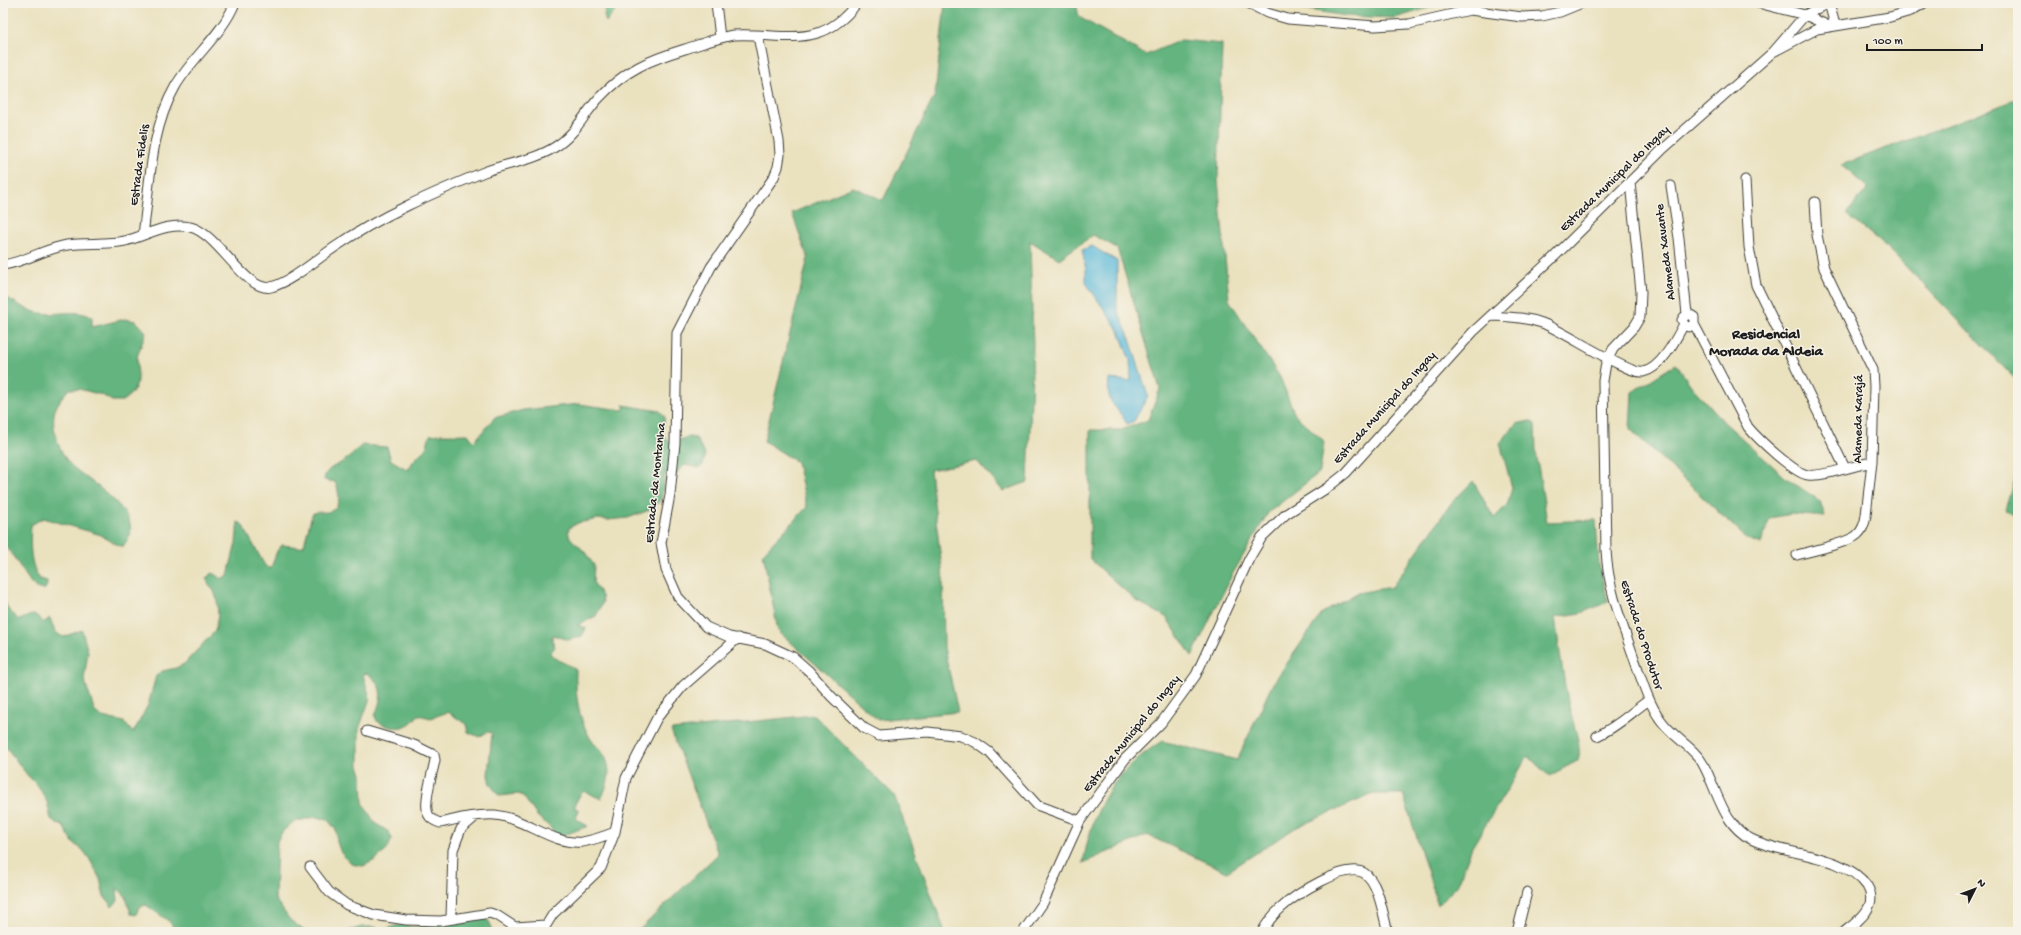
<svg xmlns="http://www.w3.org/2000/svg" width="2021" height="935" viewBox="0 0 2021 935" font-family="'Gochi Hand',sans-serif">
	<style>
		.forest { fill: #64b47f; stroke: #40684e }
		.water { fill: #5bb9d9; stroke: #3c6a7a }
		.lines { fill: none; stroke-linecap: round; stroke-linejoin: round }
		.minor-casing { stroke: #3b3a34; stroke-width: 11 }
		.minor { stroke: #fff; stroke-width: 9 }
		.labels { text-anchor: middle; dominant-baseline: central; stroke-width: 3; stroke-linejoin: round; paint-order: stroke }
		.street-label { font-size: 13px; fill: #1c1c1c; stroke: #f7f3e8 }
		.quarter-label { font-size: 15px; font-weight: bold; fill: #1c1c1c; stroke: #f7f3e8 }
	</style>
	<rect width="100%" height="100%" fill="#f7f3e8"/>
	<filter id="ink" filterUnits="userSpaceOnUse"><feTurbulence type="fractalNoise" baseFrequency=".025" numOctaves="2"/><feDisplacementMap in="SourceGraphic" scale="8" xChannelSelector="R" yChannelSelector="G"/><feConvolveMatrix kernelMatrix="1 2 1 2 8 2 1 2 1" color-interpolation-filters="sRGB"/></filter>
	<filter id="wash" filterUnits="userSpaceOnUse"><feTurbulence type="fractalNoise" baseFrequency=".012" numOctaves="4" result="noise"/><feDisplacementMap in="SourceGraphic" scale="16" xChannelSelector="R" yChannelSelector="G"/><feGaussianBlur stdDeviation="0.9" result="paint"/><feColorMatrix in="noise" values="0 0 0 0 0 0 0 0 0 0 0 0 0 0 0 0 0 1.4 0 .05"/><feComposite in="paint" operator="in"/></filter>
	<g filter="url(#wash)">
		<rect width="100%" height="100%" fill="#eae1be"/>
		<path class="forest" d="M606 3H619L618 8 606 22 604 16Z
			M945 3H1076L1079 17 1146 55 1181 40 1222 44 1218 180 1229 300 1280 377 1295 415 1324 441 1320 472 1268 513 1232 575 1192 656 1166 617 1135 600 1090 559V430H1121L1148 420 1160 389 1117 248 1093 235 1059 259 1030 241 1033 346 1028 482 1003 491 977 461 930 470 943 577 944 648 958 712 878 720 778 631 763 553 807 507 797 462 764 441 808 258 792 213 853 187 883 200 935 95Z
			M1267 3H1446L1395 18 1346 16Z
			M2018 99V392L2016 380 1888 248 1846 214 1868 188 1841 165Z
			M3 296C14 301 27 311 40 313 56 316 76 308 92 317V327L125 319 136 321 146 332 137 357 138 381 133 392 123 401H112L102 395 79 389H69C64 395 58 402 55 410 50 426 59 452 70 464 86 481 153 516 123 546H120L98 534 43 518 31 525C30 542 29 565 40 579L47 581V585L45 589H38L31 583 3 541Z
			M1676 364 1692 387 1725 423 1786 478 1820 501 1825 517 1791 514 1770 518 1761 544 1747 539 1630 429 1632 392Z
			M579 404 622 410 625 408 623 405 660 411 665 417C663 427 660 436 671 442L689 437 696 438 705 454 703 465 699 468 685 465 679 469 676 476H668L666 470 661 499 652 509 628 518 608 520 598 519 578 523 569 528C566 539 576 542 582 549 587 554 590 560 594 565L593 582 602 596 603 602 596 616 577 625 586 628 582 636 568 640 553 635 552 639 555 647 550 653C556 662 567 662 576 670 575 694 578 717 590 738 594 745 601 749 604 755 613 770 608 785 601 799L584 791 580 795 575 804V808L579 810 576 819 588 826 556 838 551 828 537 816 523 796 518 794 499 796 490 784 488 775 492 733 487 732 479 737 468 732 466 724 448 712 431 718 418 715C408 730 393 731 377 721L375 716C382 697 385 687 367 673L363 675 370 698 359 729V766L362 774 363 803 375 823 389 832 392 839 387 850 375 860 363 866 351 864 341 853 337 842 336 830 327 819 315 817 293 822 283 831 277 841 275 899 290 920 306 932H176L170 922 146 905 139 907 136 915 131 914 126 897 117 888 118 901 112 907 104 896 100 879 89 858 82 849 74 844 63 826 58 824 51 819 47 802 39 787 28 776 3 743V597L8 609 19 620C29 617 35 609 43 623L50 618 55 632 63 637 82 630 88 652 84 679 95 712 102 717 124 722 133 733 148 705 156 676 162 671 176 668 184 664 215 631 218 615 217 600 214 591 209 585 206 578 213 573 221 579 228 575 236 543 238 522 242 524 264 564 268 568H271L277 551 282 545 300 547 304 545 312 514C318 510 325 514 331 511 342 507 339 489 335 482L324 480C325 467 338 466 347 459 353 455 357 449 362 445L387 447 391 460 408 470 414 460 426 448 430 435C443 433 455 435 468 434L474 442 494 418 523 410Z
			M1530 421 1535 424 1536 452 1547 522 1596 520 1599 565 1608 602 1581 613 1555 617C1559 647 1563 677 1569 706 1573 726 1581 739 1579 760L1549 776 1528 756 1472 847 1457 886 1438 905 1403 794H1373L1295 828 1227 872 1147 835 1083 863C1093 807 1113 772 1162 741L1237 760 1272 685 1322 613 1357 593 1392 587 1452 502 1473 481 1494 518 1507 505 1512 488 1500 443 1516 424Z
			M2018 469V518L2006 510Z
			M814 715 894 795 945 932H637L718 854 671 730Z
			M485 917 489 921 492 932H343L362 927H375L384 930 401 924 413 927Z"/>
		<path class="water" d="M1092 246 1117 261V309L1130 339 1148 396 1134 421 1127 424C1115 402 1106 406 1109 379L1131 381 1130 360 1119 331 1086 283V270L1082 250Z"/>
	</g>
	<g filter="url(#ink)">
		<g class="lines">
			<g class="minor-casing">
				<path id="minor" d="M716 3 720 38
					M1248 3 1267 13 1288 19 1375 26 1409 24 1470 10 1522 17 1542 16 1560 12 1582 3
					M1758 3 1805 15 1829 26
					M1829 3 1835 25
					M758 36 779 141 780 155 778 167 774 177 711 267 677 333 675 443 670 495 661 543 666 570 678 597 706 627 729 637 765 644 793 657 809 671 831 696 864 728 879 736 928 732 961 736 975 742 989 752 1037 805 1080 821
					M1775 50 1805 15 1828 3
					M1745 180 1749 247 1756 285 1845 468
					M1630 182 1641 292 1640 317 1634 327 1613 349 1606 363 1603 381 1606 550C1608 590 1622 623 1635 661 1642 680 1648 702 1660 719 1672 737 1695 748 1703 764 1718 791 1722 824 1751 839 1785 856 1844 853 1867 886 1880 906 1857 922 1844 932
					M1671 186 1679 238 1687 314
					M143 235C150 185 150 131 175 87 192 57 222 35 235 3
					M3 265C25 262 44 249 67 245 86 242 106 245 125 241 146 236 167 222 190 227 217 232 246 293 271 287 291 282 317 259 335 247 380 216 433 193 484 172 507 163 533 161 555 147 575 135 584 114 599 98 625 70 649 60 685 49 701 44 717 38 733 35 783 32 820 52 857 3
					M1490 316C1508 317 1525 317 1542 323 1562 330 1629 375 1643 372 1661 369 1676 339 1684 324
					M1694 324 1689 327 1685 326 1682 320 1684 317 1689 314 1694 317V324L1748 427C1757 438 1795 474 1808 475 1823 477 1856 465 1872 462
					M1797 555C1811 551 1848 543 1857 535 1863 530 1865 523 1866 515L1872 462 1874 386 1873 370 1824 268 1817 235 1815 202
					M367 731 414 745 434 755 435 760C433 772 423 802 428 814 430 819 435 821 440 823 458 819 476 814 495 815 525 818 552 845 582 842 593 840 605 836 615 832
					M1597 736C1619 726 1630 713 1649 700
					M310 867 329 892 347 905 374 915 406 920 441 921 490 913 498 916 515 927 545 925
					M451 919 453 850 461 829 476 816
					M542 932 553 914 601 868 615 832 626 778 657 718 683 686 738 638
					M1023 932 1043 903 1080 821 1125 759 1161 723 1196 675 1249 559 1262 537 1286 514 1327 488 1346 473 1473 332 1554 257 1662 150 1773 52 1817 29 1890 17 1911 11 1924 3
					M1262 932C1267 923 1274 914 1281 908 1295 895 1345 862 1364 873 1379 882 1383 916 1388 932
					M1517 932 1527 892"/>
			</g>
			<use href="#minor" class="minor"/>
		</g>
	</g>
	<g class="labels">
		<g class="street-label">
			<text transform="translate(140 165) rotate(-82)">Estrada Fidelis</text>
			<text transform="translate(1615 179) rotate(-44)">Estrada Municipal do Ingay</text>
			<text transform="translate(1666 252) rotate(-97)">Alameda Xavante</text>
			<text transform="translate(1385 408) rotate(-48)">Estrada Municipal do Ingay</text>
			<text transform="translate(1859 419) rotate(-89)">Alameda Karajá</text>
			<text transform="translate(656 483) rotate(-84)">Estrada da Montanha</text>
			<text transform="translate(1641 635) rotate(72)">Estrada do Produtor</text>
			<text transform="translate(1132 734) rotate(-51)">Estrada Municipal do Ingay</text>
		</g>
		<g class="quarter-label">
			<text x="1766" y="335">Residencial<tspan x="1766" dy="17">Morada da Aldeia</tspan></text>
		</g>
	</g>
	<rect width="2021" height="935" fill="none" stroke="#f7f3e8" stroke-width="16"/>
	<g transform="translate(1975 889) rotate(48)" stroke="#f7f3e8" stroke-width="3" paint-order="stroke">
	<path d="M0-3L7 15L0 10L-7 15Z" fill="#1c1c1c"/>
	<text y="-6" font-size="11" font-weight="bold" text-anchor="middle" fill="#1c1c1c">N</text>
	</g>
	<path d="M1867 44v6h115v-6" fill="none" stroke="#1c1c1c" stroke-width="2"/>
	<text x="1873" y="44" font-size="12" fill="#1c1c1c" stroke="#f7f3e8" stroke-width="3" paint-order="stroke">100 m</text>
</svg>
